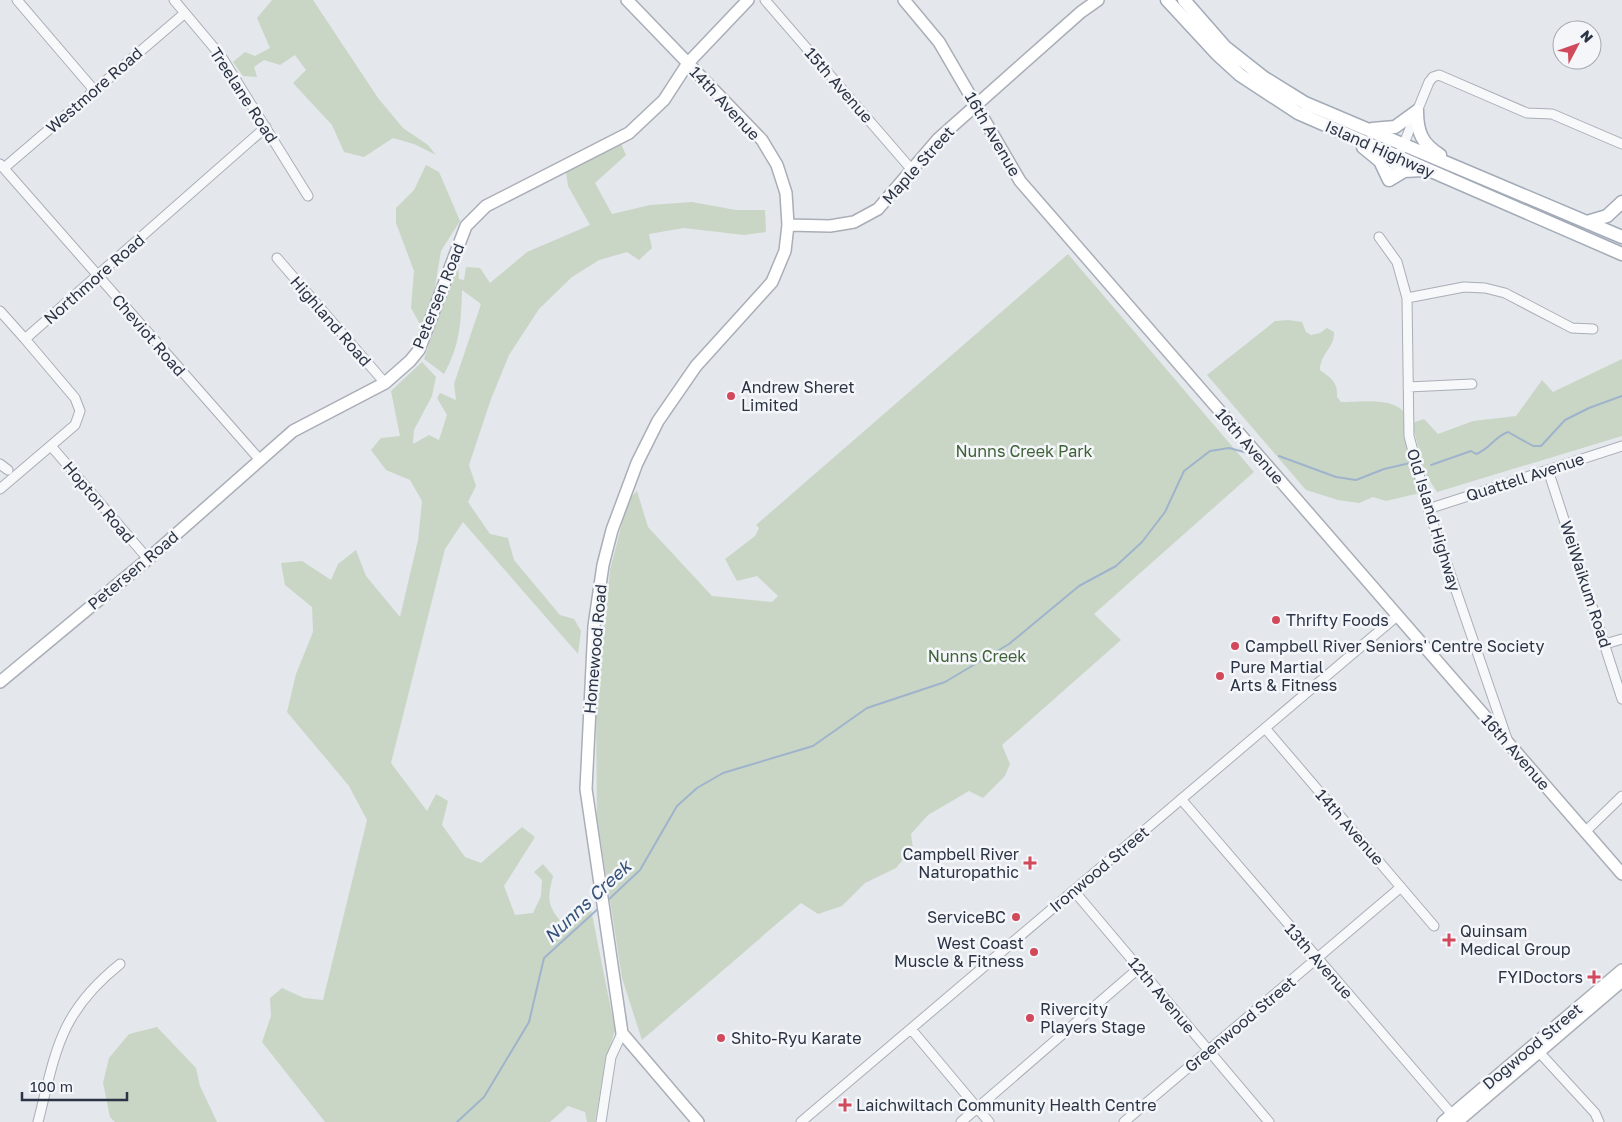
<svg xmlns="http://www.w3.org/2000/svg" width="1622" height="1122" viewBox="0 0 1622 1122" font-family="'Golos Text',sans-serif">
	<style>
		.green { fill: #c9d6c5 }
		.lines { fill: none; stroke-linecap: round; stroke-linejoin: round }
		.stream { stroke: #9fb4cc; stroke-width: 2 }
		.street-casing { stroke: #a9aeb7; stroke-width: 11 }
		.secondary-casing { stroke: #a9aeb7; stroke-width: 14 }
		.primary-casing { stroke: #a3abb8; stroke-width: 15 }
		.street { stroke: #f7f8fa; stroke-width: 9 }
		.secondary { stroke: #fff; stroke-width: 11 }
		.primary { stroke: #fff; stroke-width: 12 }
		.poi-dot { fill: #d1495b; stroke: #f4f6f9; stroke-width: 2 }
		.labels { text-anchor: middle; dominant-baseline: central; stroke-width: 5; stroke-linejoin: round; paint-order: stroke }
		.street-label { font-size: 16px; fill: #2b3445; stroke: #f4f6f9 }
		.poi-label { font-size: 16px; fill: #2b3445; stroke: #f4f6f9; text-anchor: start }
		.park-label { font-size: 16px; fill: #3f6138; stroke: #f4f6f9 }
		.water-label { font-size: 18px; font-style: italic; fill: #34527a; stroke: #f4f6f9 }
	</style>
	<rect width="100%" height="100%" fill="#e4e7ec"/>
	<path class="green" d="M272 0H313L378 98 403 128 428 145 436 155 414 144 393 138 364 157 344 152 332 125 293 83 306 70 295 55 280 65 264 60 254 67 257 77 243 76 233 62 245 52 255 56 270 48 257 18Z
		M621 144 626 155 595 183 612 214 650 205 692 202 736 210H765L766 232 744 235 684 228 649 234 652 248 639 260 627 252 599 260 572 277 539 309 509 355 491 399 469 465 476 486 468 502 490 534 508 538 514 560 560 615 574 619 581 631 578 654 463 522 445 549 391 763 427 811 436 794 448 801 442 825 465 857 481 863 522 827 535 837 504 886 515 915 533 913 541 896 542 880 534 872 543 864 553 876C547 900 547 906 564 925L591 909 615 1030 605 1064 595 1122H587L585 1112 568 1106 550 1122H325L262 1042 271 1016 270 998 282 988 304 998 323 1000 367 820 349 786 287 712 296 674 313 632 312 607 285 585 281 563 302 561 331 580 338 564 356 550 366 576 400 617 418 540 422 501 410 480 386 470 371 450 381 438 400 436 391 391 422 362 436 377 432 396 414 430 413 444 429 435 439 440 447 415 437 398 440 393 456 400 454 384 481 304 462 290C461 323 460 345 444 374L424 359 458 259 459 279 464 280 466 267 480 268 490 283 527 252 590 225 568 186 566 172Z
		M426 165 439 172 460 221 441 251 434 292 421 326 411 308 414 271 396 223V208L414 190Z
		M1068 254 1254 472 1094 614 1121 640 1002 745 1010 764 1005 776 983 798 969 791 928 815 911 834 913 848 896 868 865 883 842 906 818 914 801 903 642 1040 622 978 597 816 596 707 610 570 628 500 637 491 648 527 712 596 772 602 778 596 757 576 737 581 725 559 755 536 759 528 756 525Z
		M1289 320 1302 322 1306 332 1311 335 1320 333 1327 328 1334 332C1335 347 1320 354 1320 370 1331 378 1338 382 1337 397L1341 402C1358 402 1391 397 1403 411L1408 452 1420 493 1386 501 1373 497 1359 503 1338 500 1306 490 1207 375 1275 321Z
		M1622 359V436L1437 492 1425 473 1412 423 1424 419 1438 434 1473 421 1516 416 1542 380 1553 392Z
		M157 1027 196 1068 200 1086 217 1122H115L110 1117 103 1083 109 1058 129 1034Z"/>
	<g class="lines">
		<path class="stream" d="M1279 456 1336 477 1356 480 1384 469 1410 463
			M1431 465 1471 451 1476 454C1489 450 1495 436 1508 432L1533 446H1541L1565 420 1589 408 1622 396
			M607 901 640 870 677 806 697 788 723 773 813 746 867 708 945 682 1009 644 1079 586 1116 566 1142 542 1165 512 1184 471 1210 451 1229 448 1248 453
			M457 1122 484 1097 529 1022 544 958 600 907"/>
		<g class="street-casing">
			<path id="street" d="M17 0 94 90
				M174 0 221 56 308 196
				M765 0 912 170
				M0 164 260 460
				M4 168 185 13
				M1389 180 1429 82 1433 77 1439 75 1527 113 1552 114 1622 144
				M1379 237 1397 262 1407 298 1409 436 1428 509 1507 739
				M277 258 385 383
				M1407 298 1464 287 1485 288 1505 293 1572 328 1593 329
				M0 311 25 339
				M1408 387 1472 384
				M51 446 148 559
				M0 464 8 470
				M1548 470 1622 699
				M0 489 75 425 80 411 75 398 25 339 266 127
				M1428 509 1622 446
				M1605 644 1622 639
				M1265 728 1434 926
				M1181 799 1455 1118
				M1586 831 1622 796
				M1074 891 1269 1122
				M911 1029 989 1122
				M1539 1052 1595 1113 1599 1122
				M38 1122C56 1051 59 1013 120 964
				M601 1122 611 1057 622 1033
				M801 1122 1397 616
				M961 1122 1139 968
				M1124 1122 1401 887"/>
		</g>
		<g class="secondary-casing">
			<path id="secondary" d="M627 0 762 140 777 165 786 193 788 225 785 251 772 282 696 366 658 421 637 463 612 530 603 565 594 626 586 789 622 1033 698 1122
				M904 0 939 42 1020 181 1622 874
				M788 225 830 226 854 222 878 209 938 139 1081 12 1098 0
				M0 682 148 559 293 431 385 383 410 361 419 350 466 226 486 206 629 133 664 100 688 63 748 0
				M1443 1122 1622 970
				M1457 1122 1622 981"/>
		</g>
		<g class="primary-casing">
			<path id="primary" d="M1167 0 1217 54 1240 75 1298 113 1622 254
				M1184 0 1225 47 1263 77 1305 103 1622 237
				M1417 111C1417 132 1422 144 1440 155
				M1372 129 1395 127 1417 111
				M1363 147 1380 161 1389 180 1404 171 1423 170
				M1587 222 1607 216 1622 202"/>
		</g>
		<use href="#street" class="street"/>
		<use href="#secondary" class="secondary"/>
		<use href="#primary" class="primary"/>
	</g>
	<g class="poi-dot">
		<circle cx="731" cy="396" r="5"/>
		<circle cx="1276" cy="620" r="5"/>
		<circle cx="1235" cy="646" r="5"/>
		<circle cx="1220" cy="676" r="5"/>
		<path d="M1027.5 855.5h5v5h5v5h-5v5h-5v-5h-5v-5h5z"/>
		<circle cx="1016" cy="917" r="5"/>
		<path d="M1446.5 932.5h5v5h5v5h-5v5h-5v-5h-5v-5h5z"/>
		<circle cx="1034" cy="952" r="5"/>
		<path d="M1591.5 969.5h5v5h5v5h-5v5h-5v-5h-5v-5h5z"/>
		<circle cx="1030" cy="1018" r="5"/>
		<circle cx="721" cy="1038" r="5"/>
		<path d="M842.5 1097.5h5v5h5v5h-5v5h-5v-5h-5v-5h5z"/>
	</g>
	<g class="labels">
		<g class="street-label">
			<text transform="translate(839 85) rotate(49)">15th Avenue</text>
			<text transform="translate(94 90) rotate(-41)">Westmore Road</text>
			<text transform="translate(244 95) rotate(57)">Treelane Road</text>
			<text transform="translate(725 103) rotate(47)">14th Avenue</text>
			<text transform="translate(993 134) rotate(60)">16th Avenue</text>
			<text transform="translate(1380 149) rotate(24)">Island Highway</text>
			<text transform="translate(918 165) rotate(-48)">Maple Street</text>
			<text transform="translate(94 279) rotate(-41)">Northmore Road</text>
			<text transform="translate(438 296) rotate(-68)">Petersen Road</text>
			<text transform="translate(331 321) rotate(49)">Highland Road</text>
			<text transform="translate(149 335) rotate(49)">Cheviot Road</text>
			<text transform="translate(1250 446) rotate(49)">16th Avenue</text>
			<text transform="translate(1525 477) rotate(-18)">Quattell Avenue</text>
			<text transform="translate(99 502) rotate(50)">Hopton Road</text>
			<text transform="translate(1434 520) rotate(73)">Old Island Highway</text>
			<text transform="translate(133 570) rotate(-40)">Petersen Road</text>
			<text transform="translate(1586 584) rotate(72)">WeiWaikum Road</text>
			<text transform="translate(595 649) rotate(-85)">Homewood Road</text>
			<text transform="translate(1516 752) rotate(49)">16th Avenue</text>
			<text transform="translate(1350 827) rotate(49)">14th Avenue</text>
			<text transform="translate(1099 869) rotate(-40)">Ironwood Street</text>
			<text transform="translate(1319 961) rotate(49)">13th Avenue</text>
			<text transform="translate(1162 995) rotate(50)">12th Avenue</text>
			<text transform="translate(1240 1024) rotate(-40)">Greenwood Street</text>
			<text transform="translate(1532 1046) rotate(-40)">Dogwood Street</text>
		</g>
		<g class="poi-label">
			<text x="741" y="387">Andrew Sheret<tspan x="741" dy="18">Limited</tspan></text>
			<text x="1286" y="620">Thrifty Foods</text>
			<text x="1245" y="646">Campbell River Seniors' Centre Society</text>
			<text x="1230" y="667">Pure Martial<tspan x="1230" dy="18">Arts &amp; Fitness</tspan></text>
			<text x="1019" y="854" text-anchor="end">Campbell River<tspan x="1019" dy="18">Naturopathic</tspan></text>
			<text x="1006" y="917" text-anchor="end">ServiceBC</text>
			<text x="1460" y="931">Quinsam<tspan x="1460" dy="18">Medical Group</tspan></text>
			<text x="1024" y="943" text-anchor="end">West Coast<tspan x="1024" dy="18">Muscle &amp; Fitness</tspan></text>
			<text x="1583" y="977" text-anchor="end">FYIDoctors</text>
			<text x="1040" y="1009">Rivercity<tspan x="1040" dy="18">Players Stage</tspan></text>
			<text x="731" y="1038">Shito-Ryu Karate</text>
			<text x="856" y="1105">Laichwiltach Community Health Centre</text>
		</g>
		<g class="park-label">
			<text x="1024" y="451">Nunns Creek Park</text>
			<text x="977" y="656">Nunns Creek</text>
		</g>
		<g class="water-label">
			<text transform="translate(587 901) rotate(-43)">Nunns Creek</text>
		</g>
	</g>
	<g transform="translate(1577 45) rotate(49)"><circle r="24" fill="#f4f6f9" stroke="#a4a8b1"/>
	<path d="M0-4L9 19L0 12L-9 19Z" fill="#d1495b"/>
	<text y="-8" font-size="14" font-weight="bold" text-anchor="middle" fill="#2b3445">N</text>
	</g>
	<path d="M22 1092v8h105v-8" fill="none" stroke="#2b3445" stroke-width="2.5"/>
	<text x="30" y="1092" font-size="15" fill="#2b3445" stroke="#f4f6f9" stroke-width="4" paint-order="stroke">100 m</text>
</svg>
